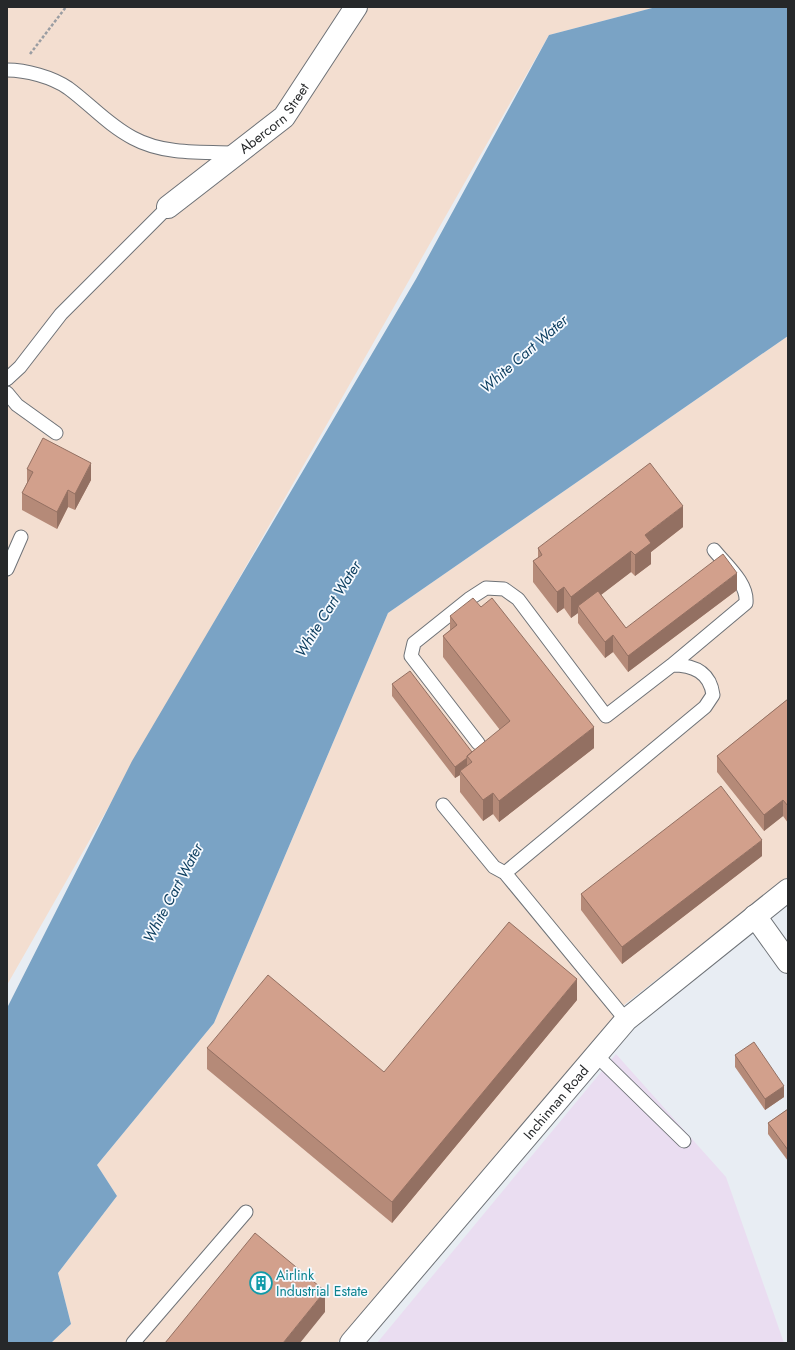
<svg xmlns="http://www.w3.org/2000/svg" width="795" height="1350" viewBox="0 0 795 1350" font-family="Jost,sans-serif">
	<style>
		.commercial { fill: #eaddf1 }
		.industrial { fill: #f3ded0 }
		.water { fill: #7aa3c5 }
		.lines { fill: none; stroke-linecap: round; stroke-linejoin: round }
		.service-casing { stroke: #6e7277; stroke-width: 15 }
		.minor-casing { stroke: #6e7277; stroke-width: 24 }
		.tertiary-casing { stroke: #6e7277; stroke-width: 24 }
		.path { stroke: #9a9da2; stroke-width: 2.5; stroke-dasharray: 3 2; stroke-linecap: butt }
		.service { stroke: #fff; stroke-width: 13 }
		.minor { stroke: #fff; stroke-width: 22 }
		.tertiary { stroke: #fff; stroke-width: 22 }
		.wall { fill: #b58a78 }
		.shaded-wall { fill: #937062 }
		.building { fill: #d2a08c; stroke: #937062 }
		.labels { text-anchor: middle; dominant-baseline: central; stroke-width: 3.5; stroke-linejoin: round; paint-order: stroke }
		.street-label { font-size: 14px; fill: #26282a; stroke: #f6faff }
		.culture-label { font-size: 14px; fill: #0d838f; stroke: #f6faff; text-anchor: start }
		.water-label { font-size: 15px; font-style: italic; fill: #0b3d5f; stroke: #f6faff }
	</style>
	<rect width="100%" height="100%" fill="#e8edf3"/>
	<path class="commercial" d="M616 1054 726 1177 784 1343H377Z"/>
	<path class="industrial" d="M7 7H656L549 35 7 985Z
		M788 336V877L624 1005 337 1343H51L71 1324 58 1273 117 1196 97 1165 214 1023 388 613Z"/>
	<path class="water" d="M656 7H788V336L388 613 214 1023 97 1165 117 1196 58 1273 71 1324 51 1343H7V1008L132 761 416 279 549 35Z"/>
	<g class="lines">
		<g class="service-casing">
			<path id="service" d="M7 70C26 70 52 77 68 88 90 104 108 125 133 138 164 155 203 152 238 153
				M7 379 20 367 61 314 168 207
				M7 393 17 405 56 433
				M7 569 21 537
				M672 665 746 603C748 583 726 565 714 550
				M478 743 411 656 414 643 469 599 486 588 504 589 518 599 606 716 672 665C693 665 710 672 713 695L705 707 505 873
				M443 805 494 867 505 873 626 1020
				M595 1054 684 1141
				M133 1343 246 1212"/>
		</g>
		<g class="minor-casing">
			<g id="minor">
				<path id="s1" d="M168 207 284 117 356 7"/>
				<path d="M755 916 788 962"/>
			</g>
		</g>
		<g class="tertiary-casing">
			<g id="tertiary">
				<path id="s2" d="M351 1343 626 1020 788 890"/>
			</g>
		</g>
		<path class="path" d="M30 54 66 7"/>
		<use href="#service" class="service"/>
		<use href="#minor" class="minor"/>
		<use href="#tertiary" class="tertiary"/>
	</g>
	<path class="wall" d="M27 469 91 480 75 510 68 507 57 529 22 510V493L27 483Z
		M683 527 651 552V564L635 576 631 572 601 595 626 628 737 590 628 672 613 652 605 658 578 623V613L571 618 564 608 557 613 533 582V561L538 558V548Z
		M450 616 594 748 499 822 493 814 483 821 460 792V775L455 778 392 696V684L472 752 500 730 443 657V636L450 630Z
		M788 699V823L783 816 764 831 717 772V756Z
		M762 856 622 964 581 910V894Z
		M577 1000 392 1223 207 1069V1048L384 1072Z
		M735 1055 784 1097 765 1110 735 1067Z
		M788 1109V1161L768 1134V1123Z"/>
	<path class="shaded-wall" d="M91 463V480L75 510V494Z
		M68 490V507L57 529V512Z
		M683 506V527L651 552V564L635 576V555L645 535Z
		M631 551V572L581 610 578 606V613L571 618V597Z
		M737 573V590L628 672V656Z
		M564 587V608L557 613V592Z
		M613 635V652L605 658V642Z
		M594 727V748L499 822V801Z
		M467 758V770L460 771V775L455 778V767Z
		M493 793V814L483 821V800Z
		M783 800V816L764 831V815Z
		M762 840V856L622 964V947Z
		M577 979V1000L392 1223V1202Z
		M784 1086V1097L765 1110V1099Z
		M325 1291V1312L300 1343H283Z"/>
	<path class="building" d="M43 438 91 463 75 494 68 490 57 512 22 493 33 472 27 469Z
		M650 463 683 506 645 535 651 543 635 555 631 551 571 597 564 587 557 592 533 561 542 555 538 548Z
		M723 554 737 573 628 656 613 635 605 642 578 606 598 591 626 628Z
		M473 598 481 607 492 598 594 727 499 801 493 793 483 800 460 771 472 762 467 756 510 721 443 636 457 625 450 616Z
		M410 671 472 752 467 756V758L455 767 392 684Z
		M788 699V806L783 800 764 815 717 756Z
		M721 786 762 840 622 947 581 894Z
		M509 922 577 979 392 1202 207 1048 268 975 384 1072Z
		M754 1042 784 1086 765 1099 735 1055Z
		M788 1109V1150L768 1123Z
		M255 1233 325 1291 283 1343H165Z"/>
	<defs>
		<g id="building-ring" transform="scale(1.15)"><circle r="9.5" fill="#f6faff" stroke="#0f9aa8" stroke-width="1.5"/><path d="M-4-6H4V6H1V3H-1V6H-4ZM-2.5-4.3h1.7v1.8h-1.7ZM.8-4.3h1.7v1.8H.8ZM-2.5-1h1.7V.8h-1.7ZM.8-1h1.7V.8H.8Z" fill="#0f9aa8"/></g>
	</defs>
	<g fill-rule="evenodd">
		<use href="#building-ring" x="261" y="1283"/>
	</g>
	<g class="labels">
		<g class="street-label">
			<text stroke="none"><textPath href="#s1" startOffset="139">Abercorn Street</textPath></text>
			<text stroke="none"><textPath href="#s2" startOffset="316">Inchinnan Road</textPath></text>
		</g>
		<g class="culture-label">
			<text x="276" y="1275">Airlink<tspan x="276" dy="16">Industrial Estate</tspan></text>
		</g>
		<g class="water-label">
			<text transform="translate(524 354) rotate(-41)">White Cart Water</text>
			<text transform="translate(328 609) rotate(-58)">White Cart Water</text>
			<text transform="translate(173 893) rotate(-62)">White Cart Water</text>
		</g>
	</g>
	<rect width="795" height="1350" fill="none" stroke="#26282a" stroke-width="16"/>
</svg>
